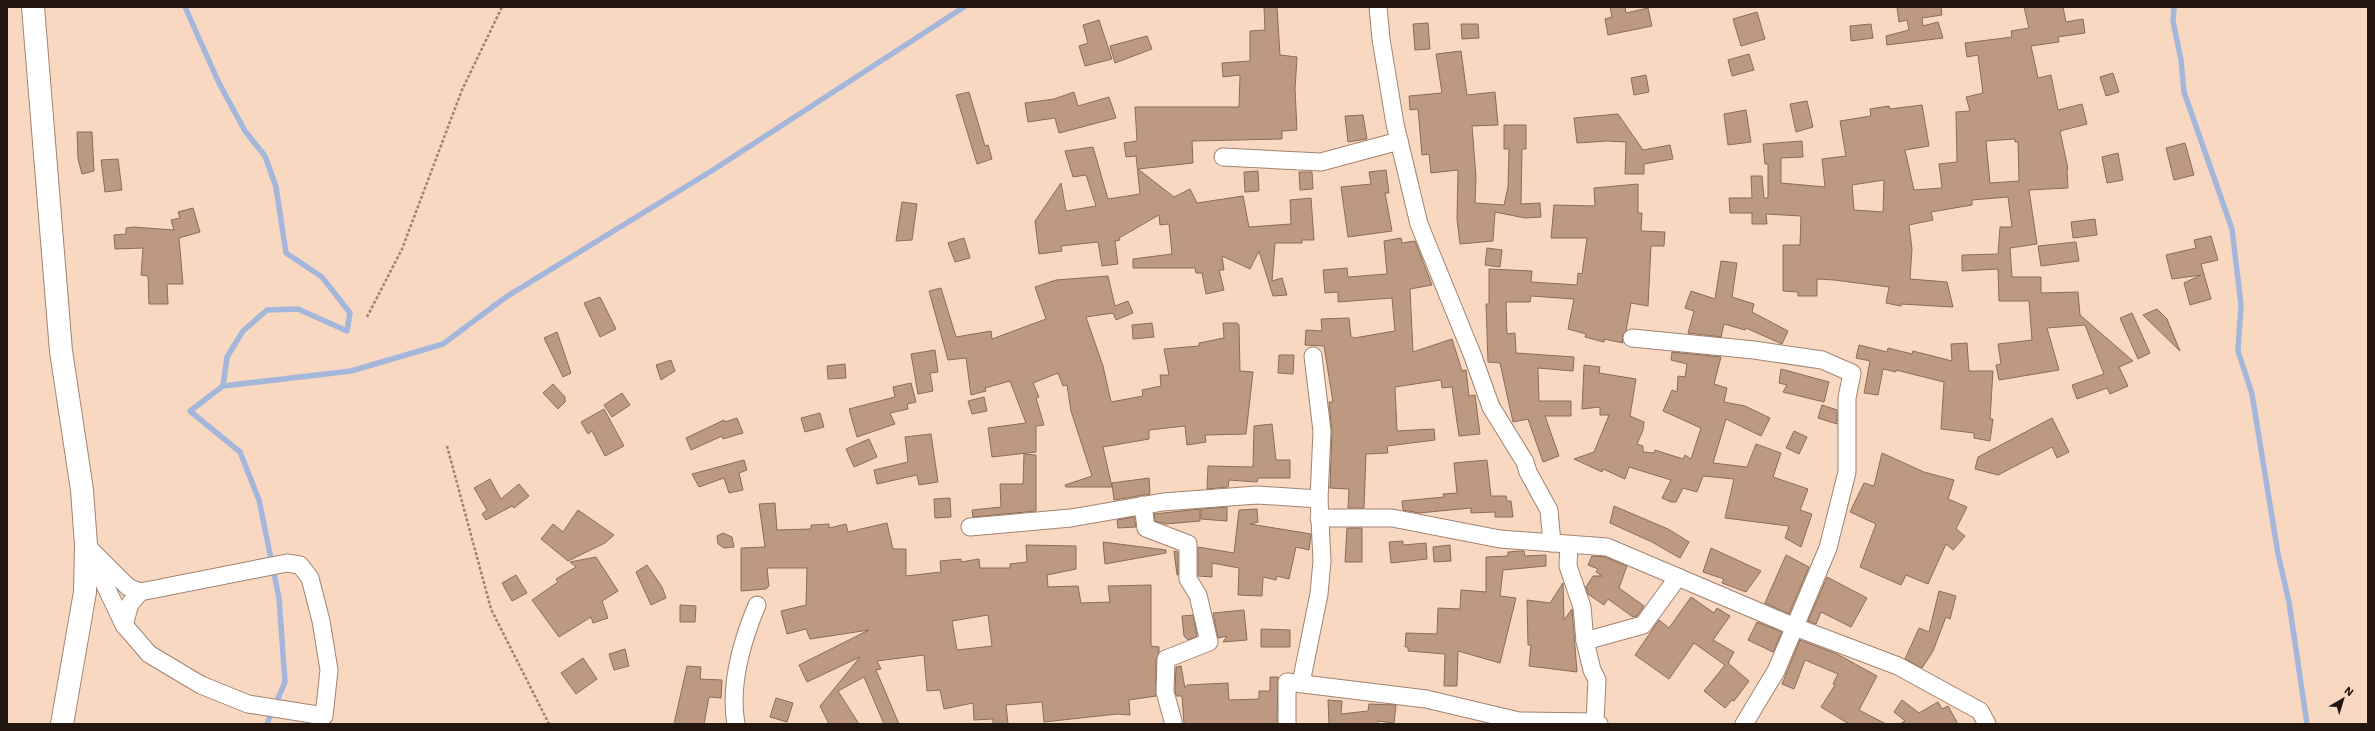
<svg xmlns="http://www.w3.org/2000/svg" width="2375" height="731" viewBox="0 0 2375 731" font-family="'Work Sans',sans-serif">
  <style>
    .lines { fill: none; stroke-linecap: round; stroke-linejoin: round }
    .stream { stroke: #a4b7da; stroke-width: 5.5 }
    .building { fill: #bd9982; stroke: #8a6c59; fill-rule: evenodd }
    .street-casing { stroke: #a1836f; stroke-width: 19 }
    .primary-casing { stroke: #a1836f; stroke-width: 24 }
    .path { stroke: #9a8373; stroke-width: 2.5; stroke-dasharray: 3 2; stroke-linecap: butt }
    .street { stroke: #fff; stroke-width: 17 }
    .primary { stroke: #fff; stroke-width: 22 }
  </style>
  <rect width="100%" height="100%" fill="#f9d8c2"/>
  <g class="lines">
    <g class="stream">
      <polyline points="185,7 219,83 245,131 265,156 276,187 286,253 322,277 350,313 347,331 298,309 267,310 243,331 227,357 223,386 190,411 240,452 259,500 279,598 285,682 267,724"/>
      <polyline points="2174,7 2173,21 2181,60 2184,92 2232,229 2241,305 2238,351 2252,394 2278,554 2289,602 2307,724"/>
      <polyline points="223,386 351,371 443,344 506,297 713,170 964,7"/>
    </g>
  </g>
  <g class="building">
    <polygon points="1264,7 1277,7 1280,55 1297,57 1295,89 1297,130 1282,131 1282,139 1192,141 1193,163 1138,169 1174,197 1190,189 1197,203 1243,196 1249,227 1291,224 1290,200 1311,198 1314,240 1302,240 1302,243 1275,243 1272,281 1282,278 1287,295 1273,296 1259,251 1250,269 1222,256 1224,270 1219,270 1224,290 1206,294 1202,273 1196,273 1195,268 1133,268 1133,259 1172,254 1169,224 1160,225 1159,215 1119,238 1120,240 1115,241 1118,264 1102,266 1098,242 1061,246 1062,251 1039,254 1035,221 1061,183 1066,211 1096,206 1086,175 1073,177 1065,151 1093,147 1108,199 1140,194 1136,156 1126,157 1124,143 1137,141 1135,107 1239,107 1240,75 1223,77 1222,63 1250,61 1250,31 1265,30"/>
    <polygon points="1610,7 1625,7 1626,13 1648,8 1652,26 1608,35 1605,19 1612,17"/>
    <polygon points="1897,7 1941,7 1942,15 1922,18 1923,26 1938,22 1943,38 1887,45 1886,36 1909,30 1907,20 1899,22"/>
    <path d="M2024 7H2063L2066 22 2083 19 2085 33 2058 37 2059 42 2031 46 2038 78 2051 75 2058 110 2082 104 2087 124 2060 131 2068 169 2067 170 2068 188 2029 190 2037 244 2010 248 2012 277H2041V293L2078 292 2080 315 2133 361 2119 367 2128 386 2110 394 2107 388 2077 399 2072 385 2104 374 2085 325 2047 328 2059 370 1999 380 1996 365 2001 364 1998 344 2032 340 2029 301H1999L1998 269 1962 271V255L1998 254 2000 227H2012L2008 197 1972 200V205L1931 212 1933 220 1909 225 1912 249 1910 279 1947 282 1953 307 1901 304V306L1886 303 1889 287 1834 280 1817 279V296H1798V292L1783 291V245H1800L1801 216 1766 214 1767 224H1752V213H1730L1729 198H1752L1751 176H1762L1764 198H1768V164H1765L1763 144 1802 141 1803 157 1781 158V183L1825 187 1822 159 1846 156 1840 121 1871 116 1870 109 1889 106 1890 109 1922 105 1929 146 1905 150 1914 190 1942 188 1939 164 1957 162 1956 112 1970 111 1966 97 1983 93 1978 55 1967 57 1965 43 2012 37 2011 31 2029 28ZM2015 139V142H2018L2019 181 1990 183 1986 141ZM1884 180 1883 212 1854 210 1852 185Z"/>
    <polygon points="1757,12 1765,39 1741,46 1733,19"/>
    <polygon points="1099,20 1112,59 1085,66 1079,46 1088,43 1083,25"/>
    <polygon points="1428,23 1430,49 1415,50 1413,24"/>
    <polygon points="1461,24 1478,24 1479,38 1462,39"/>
    <polygon points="1871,24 1873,38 1851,41 1850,26"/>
    <polygon points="1147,36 1152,49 1115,63 1110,46"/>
    <polygon points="1461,51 1467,95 1495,92 1498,125 1472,126 1476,177 1475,203 1504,205 1508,187 1509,149 1504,149 1504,125 1526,125 1526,149 1522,149 1521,204 1540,203 1541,217 1525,218 1495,212 1493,241 1460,244 1457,219 1458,170 1431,173 1429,154 1422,155 1418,109 1410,110 1409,96 1442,93 1436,54"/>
    <polygon points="1749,54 1754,70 1732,76 1728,60"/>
    <polygon points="2113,73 2119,92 2106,96 2100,77"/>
    <polygon points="1646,75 1649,92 1634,95 1631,78"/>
    <polygon points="969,92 985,146 988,145 992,159 977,164 956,95"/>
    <polygon points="1074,92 1078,106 1109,97 1116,118 1059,133 1055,118 1028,122 1025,103 1054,99"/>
    <polygon points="1807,101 1813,127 1796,132 1790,104"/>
    <polygon points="1746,110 1751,142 1728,145 1724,114"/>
    <polygon points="1618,114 1643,150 1670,145 1673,159 1644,164 1644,174 1625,174 1626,142 1607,141 1577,143 1574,118"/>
    <polygon points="1363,115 1367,139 1348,142 1345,116"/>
    <polygon points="77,132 92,132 94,171 82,174 78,159"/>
    <polygon points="2185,143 2194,175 2174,180 2166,148"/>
    <polygon points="2118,153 2123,180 2107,183 2102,157"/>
    <polygon points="118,159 122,190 105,192 101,160"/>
    <polygon points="1386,170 1389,193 1385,193 1392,231 1348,237 1341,187 1371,184 1369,172"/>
    <polygon points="1258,171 1259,191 1245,192 1244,172"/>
    <polygon points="1299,172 1312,172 1313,189 1300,190"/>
    <polygon points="1638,184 1638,213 1642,213 1641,231 1665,232 1664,246 1651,246 1648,306 1631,303 1626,331 1622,337 1623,343 1604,339 1604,342 1585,337 1586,334 1568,329 1574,299 1531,296 1530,302 1506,302 1507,334 1515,333 1516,353 1574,357 1573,371 1538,368 1539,401 1571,401 1571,416 1545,416 1559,456 1543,462 1528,419 1513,422 1500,363 1488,362 1486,304 1489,304 1489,269 1532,271 1531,282 1577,285 1578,273 1582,274 1587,238 1551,238 1554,205 1595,206 1594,188"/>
    <polygon points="902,202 917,204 912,240 896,241"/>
    <polygon points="193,208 200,232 179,238 183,284 167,284 168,304 149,304 148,276 141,275 143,248 115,249 114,235 126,234 126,228 133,227 174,230 171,220 180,218 178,212"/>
    <polygon points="2095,219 2097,235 2073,238 2071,222"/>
    <polygon points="2211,236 2218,260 2201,264 2211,299 2190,305 2184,283 2201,275 2172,279 2166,255 2196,248 2194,240"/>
    <polygon points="964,238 970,258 955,262 948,243"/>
    <polygon points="1401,238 1402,243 1415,241 1432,285 1410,289 1413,352 1452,339 1462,371 1466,370 1469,396 1475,395 1480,434 1459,436 1452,387 1442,388 1441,380 1395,387 1397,431 1434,429 1435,440 1387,446 1388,453 1366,454 1364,508 1348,508 1349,489 1330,488 1332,431 1329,402 1333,402 1324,346 1305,345 1306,330 1322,331 1321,319 1349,318 1351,336 1354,338 1395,331 1392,298 1338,302 1338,292 1325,293 1323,270 1347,268 1348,277 1387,274 1384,241"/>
    <polygon points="2076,242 2079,261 2041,266 2038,246"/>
    <polygon points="1487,248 1502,250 1500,267 1485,265"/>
    <polygon points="1721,261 1737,263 1732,297 1754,304 1752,312 1788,331 1782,344 1746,328 1745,330 1724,324 1721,337 1688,333 1694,311 1685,308 1691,291 1715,299"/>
    <polygon points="1108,276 1115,306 1128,301 1133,313 1116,320 1113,313 1086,317 1103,366 1111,402 1143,396 1142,390 1161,386 1160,375 1169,375 1164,349 1199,346 1199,343 1224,338 1223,323 1237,323 1239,325 1240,371 1253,372 1246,434 1205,435 1206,442 1187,445 1185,426 1149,430 1149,439 1103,447 1112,487 1066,487 1065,485 1092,476 1071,411 1067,385 1063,386 1058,373 1033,383 1039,397 1036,398 1044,425 1036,426 1036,452 992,457 988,428 1026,423 1010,381 985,388 986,391 971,395 966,358 948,360 929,291 941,288 956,337 991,331 992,339 1046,319 1035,287 1056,280"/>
    <polygon points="600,297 616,329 600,337 584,303"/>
    <polygon points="2157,309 2167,319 2180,351 2143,315"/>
    <polygon points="2132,313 2150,353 2138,359 2120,318"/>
    <polygon points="1152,323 1154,337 1133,339 1132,325"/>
    <polygon points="557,332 571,373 563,377 544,338"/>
    <polygon points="1967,343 1969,371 1993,371 1990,419 1993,419 1990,441 1974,438 1974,433 1941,429 1944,382 1896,370 1896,372 1883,369 1878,395 1864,393 1870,361 1856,358 1859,345 1887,352 1888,348 1912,354 1913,351 1952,361 1951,344"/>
    <polygon points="935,350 938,372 930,373 933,391 918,394 911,354"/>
    <polygon points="1672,352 1721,357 1714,384 1727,388 1724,402 1745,406 1770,418 1761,436 1726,419 1713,463 1747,467 1756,444 1781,453 1773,477 1808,489 1800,510 1812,514 1801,547 1785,538 1789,526 1725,518 1734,479 1703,476 1697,492 1683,488 1676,502 1671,502 1662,498 1671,480 1629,467 1625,479 1603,469 1602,472 1574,459 1594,452 1609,415 1600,415 1600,407 1582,409 1584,365 1600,367 1599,373 1636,379 1630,416 1644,422 1643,430 1637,444 1643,446 1643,452 1654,453 1655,450 1683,459 1685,455 1691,459 1701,428 1663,411 1672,390 1677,392 1678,376 1685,377 1687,364 1671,360"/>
    <polygon points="1279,355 1294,355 1293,374 1278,373"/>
    <polygon points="671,360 675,371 661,380 656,365"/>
    <polygon points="845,364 846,378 828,379 827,366"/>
    <polygon points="1781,369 1829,382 1824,402 1783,392 1787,385 1779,383"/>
    <polygon points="911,383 916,402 907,404 908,409 890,413 895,424 857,437 849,409 895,397 893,387"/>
    <polygon points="553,384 565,397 565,402 558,409 543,393"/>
    <polygon points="622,393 630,405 612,417 604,405"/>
    <polygon points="984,397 987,411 972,414 968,401"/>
    <polygon points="1822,405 1837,410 1837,424 1818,418"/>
    <polygon points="604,409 624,446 605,456 592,431 588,434 581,422"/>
    <polygon points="820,413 824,427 805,432 801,418"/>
    <polygon points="737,418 743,433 723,439 722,436 691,450 686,438 724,420 725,422"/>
    <polygon points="2052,418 2069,452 2057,458 2052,447 1998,475 1975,469 1978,457"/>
    <polygon points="1272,424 1276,460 1290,460 1290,478 1258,478 1257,482 1229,480 1228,487 1207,489 1208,466 1253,467 1254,426"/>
    <polygon points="1794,431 1807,437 1799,454 1786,448"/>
    <polygon points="931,434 938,482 919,485 917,475 877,484 874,470 908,462 905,437"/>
    <polygon points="869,439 877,457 854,467 846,449"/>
    <polygon points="1882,453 1924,472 1954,480 1948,499 1967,507 1956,529 1965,536 1953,550 1946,544 1928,584 1906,575 1901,585 1860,567 1876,524 1850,512 1864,483 1874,486"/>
    <polygon points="1024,454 1036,455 1036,511 973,517 972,510 1001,507 1000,484 1023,484"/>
    <polygon points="744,460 747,470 739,473 743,490 729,493 724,478 699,487 692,474"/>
    <polygon points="1487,460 1491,496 1506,496 1507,501 1511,501 1513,517 1495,517 1495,512 1471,513 1471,508 1419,513 1403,510 1402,501 1444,497 1443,494 1457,493 1454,463"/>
    <polygon points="1149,478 1150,494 1114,500 1112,483"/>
    <polygon points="490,479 501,499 519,484 529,496 514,508 512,506 486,520 482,514 487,510 474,488"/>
    <polygon points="950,498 951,517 935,518 934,499"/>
    <path d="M775 503 777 530 811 529V525L829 524V528L846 524 848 532 887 523 893 549H906V576L941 572 940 561 961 559V562L979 559 980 568H1010V564L1027 562 1026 545 1076 546V569L1047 575 1048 587 1078 586 1081 603 1110 602 1108 586 1151 585V646L1159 647V652L1156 659V696L1129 700 1130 715 1117 714 1044 722 1042 702 1006 705 1008 724H993V719L974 720 973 703 944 709 940 690 927 691 924 655 877 661 881 669 876 670 899 724H884L864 677 838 691 859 724H829L820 706 860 657 807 682 799 665 869 630 810 639 806 629 787 634 781 611 806 605 807 568H767L769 586 766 589 741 591V548L765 547 759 504ZM988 615 992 646 957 650 952 621Z"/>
    <polygon points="1614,506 1668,529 1689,542 1680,558 1652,542 1610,523"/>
    <polygon points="1227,507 1227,521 1201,519 1201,509"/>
    <polygon points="1200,509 1200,521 1166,524 1155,521 1154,514"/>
    <polygon points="1257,509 1258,522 1250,524 1311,534 1309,550 1296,547 1289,579 1277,576 1276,580 1263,577 1262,596 1238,595 1239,568 1212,563 1212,577 1198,576 1198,547 1234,553 1239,510"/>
    <polygon points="578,510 614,535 605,543 568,561 541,539 553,524 563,532"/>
    <polygon points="1134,517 1136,527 1118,528 1117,520"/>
    <polygon points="1347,528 1362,528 1362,562 1345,562"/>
    <polygon points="723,533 732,537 734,547 724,548 718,544 717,536"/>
    <polygon points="1403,541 1403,545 1426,543 1427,559 1391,563 1389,542"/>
    <polygon points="1103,542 1166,550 1166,553 1105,564"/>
    <polygon points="1450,545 1451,561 1434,562 1433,547"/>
    <polygon points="1711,548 1761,571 1746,592 1722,583 1724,579 1703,572"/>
    <polygon points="1174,551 1178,552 1178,575 1177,575"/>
    <polygon points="1520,551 1524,551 1525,556 1546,555 1546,566 1503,570 1500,596 1516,598 1500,663 1458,651 1457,686 1444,686 1445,654 1408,651 1408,647 1405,647 1406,633 1437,634 1438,608 1460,609 1461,590 1486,592 1486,557 1508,556 1508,552"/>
    <polygon points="1786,555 1809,567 1789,614 1765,603"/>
    <polygon points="1592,556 1605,557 1627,566 1619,588 1644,606 1637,616 1633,617 1608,599 1604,605 1588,594 1586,587 1593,576 1602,576 1596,572 1598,569 1588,565"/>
    <polygon points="596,557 618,591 602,601 608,618 593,623 591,617 559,637 532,600 558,582 556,579 576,567 570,562"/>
    <polygon points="647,565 662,587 666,598 651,605 636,572"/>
    <polygon points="516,575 527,593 512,601 502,583"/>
    <polygon points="1827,577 1867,598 1851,627 1821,612 1816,624 1808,621"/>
    <polygon points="1563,583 1564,620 1572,609 1577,672 1529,666 1531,645 1528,645 1527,600 1550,603"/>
    <polygon points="1939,591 1956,596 1950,619 1946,617 1933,651 1922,668 1905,659 1919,628 1929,632"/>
    <polygon points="1691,597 1714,613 1717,608 1730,616 1713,640 1734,652 1728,663 1749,681 1734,701 1732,700 1725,708 1704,691 1725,665 1694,643 1669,679 1635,655 1659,620 1669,628"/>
    <polygon points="680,605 696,606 695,622 680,622"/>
    <polygon points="1244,610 1247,640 1223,642 1227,636 1218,638 1213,613"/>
    <polygon points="1193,615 1197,636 1188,640 1184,636 1182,616"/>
    <polygon points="1757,622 1782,632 1773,652 1748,640"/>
    <polygon points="1261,629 1290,630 1290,647 1261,647"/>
    <polygon points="1800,640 1837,654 1877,676 1859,710 1886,724 1849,724 1821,707 1835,685 1833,684 1838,674 1805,660 1794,689 1782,684"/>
    <polygon points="625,649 629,666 614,670 609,654"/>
    <polygon points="583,658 597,679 576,694 561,673"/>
    <polygon points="687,666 701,667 700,679 722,680 721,698 709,697 704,724 674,724"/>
    <polygon points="1181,666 1185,688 1187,685 1228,683 1229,700 1259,699 1259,691 1270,691 1270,677 1278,677 1277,724 1184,724 1182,696 1176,696 1175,691 1176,667"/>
    <polygon points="776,698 793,703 787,722 770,717"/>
    <polygon points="1328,700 1342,701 1341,714 1368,711 1369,704 1396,705 1394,723 1378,721 1378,724 1329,724"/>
    <polygon points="1902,700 1919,713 1938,702 1942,709 1948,706 1958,724 1900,724 1905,721 1894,712"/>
  </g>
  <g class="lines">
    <g class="street-casing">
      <g id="street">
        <polyline points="1378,7 1381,39 1395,124 1419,224 1472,354 1491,407 1525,462 1528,472 1549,510 1552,543"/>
        <polyline points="1223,157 1321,162 1399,141"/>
        <polyline points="1632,338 1754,350 1822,360 1852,373 1847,398 1847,472 1828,548 1776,671 1744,724"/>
        <polyline points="1143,505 1146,528 1188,544 1188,579 1198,595 1209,642 1166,659 1165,692 1173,721"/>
        <polyline points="1319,518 1392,518 1500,539 1607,547 1795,627 1898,666 1980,711 1987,724"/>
        <polyline points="970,527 1071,518 1163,502 1257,495 1319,499"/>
        <polygon points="86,545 128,587 140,592 287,563 300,565 310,578 321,621 329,670 324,716 248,704 201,685 149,654 124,625"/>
        <polyline points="1569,545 1568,566 1582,607 1585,641 1592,670 1597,680 1595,722"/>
        <polyline points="124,625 130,604 140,592"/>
        <polyline points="1585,641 1643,625 1678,577"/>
        <polyline points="1301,683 1319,594 1322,561 1319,499 1322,431 1313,356"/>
        <path d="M736 724C729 685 742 641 757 605"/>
        <polyline points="1287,724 1287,682 1426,699 1519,721 1595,722 1599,724"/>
      </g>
    </g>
    <g class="primary-casing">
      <polyline id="primary" points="33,7 61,351 82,490 86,545 85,592 62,724"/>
    </g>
    <g class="path">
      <polyline points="367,317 402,249 462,90 502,7"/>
      <polyline points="447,446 491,609 549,724"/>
    </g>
    <use href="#street" class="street"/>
    <use href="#primary" class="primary"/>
  </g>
  <rect width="2375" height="731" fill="none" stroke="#21150e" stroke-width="16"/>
  <g transform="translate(2343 699) rotate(38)" stroke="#f9d8c2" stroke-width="3" paint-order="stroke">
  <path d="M0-3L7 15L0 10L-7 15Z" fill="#21150e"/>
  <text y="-6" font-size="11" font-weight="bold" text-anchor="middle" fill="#21150e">N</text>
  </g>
</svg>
